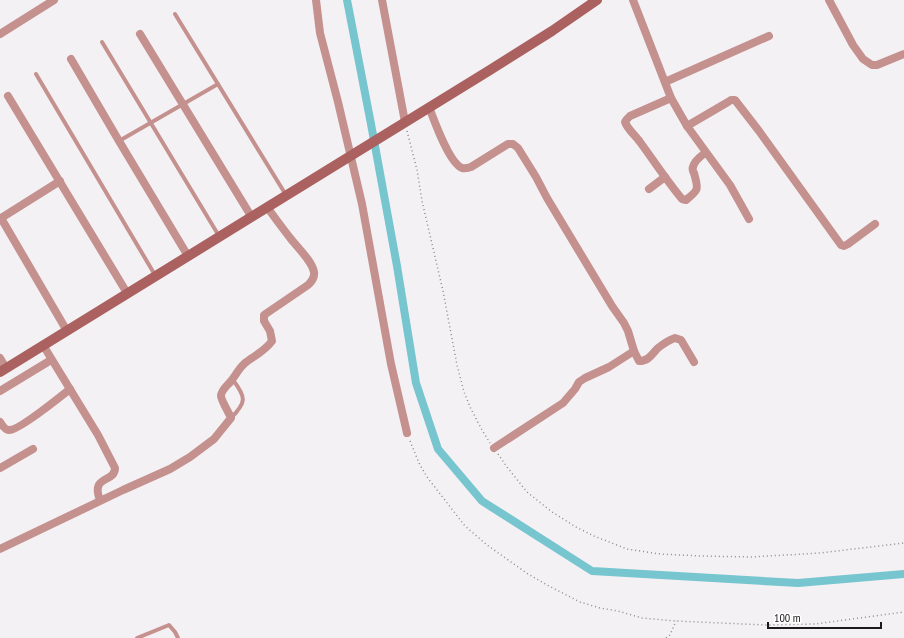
<svg xmlns="http://www.w3.org/2000/svg" width="904" height="638" viewBox="0 0 904 638" font-family="'PT Sans Narrow',sans-serif">
  <style>
    .lines { fill: none; stroke-linecap: round; stroke-linejoin: round }
    .canal { stroke: #76c5cf; stroke-width: 8 }
    .path { stroke: #8d8b8e; stroke-width: 1.5; stroke-dasharray: 1 3; stroke-linecap: butt }
    .lane { stroke: #c4918e; stroke-width: 4 }
    .street { stroke: #c4918e; stroke-width: 8 }
    .secondary { stroke: #aa615f; stroke-width: 10 }
  </style>
  <rect width="100%" height="100%" fill="#f4f1f4"/>
  <g class="lines">
    <polyline class="canal" points="347,0 371,124 397,266 416,383 438,449 482,501 592,571 798,583 904,574"/>
    <g class="path">
      <polyline points="407,131 417,170 422,201 443,291 457,365 464,392 471,409 482,430 490,443"/>
      <polyline points="410,441 419,463 427,477 465,526 487,545 528,574 547,585 580,602 600,608 618,611 642,618 676,621 766,625 815,624 904,612"/>
      <polyline points="498,454 507,467 527,492 552,512 576,527 594,536 627,549 660,554 701,556 751,557 820,553 904,543"/>
      <polyline points="666,638 670,635 676,621"/>
    </g>
    <g class="lane">
      <polyline points="175,14 286,195"/>
      <polyline points="102,42 219,236"/>
      <polyline points="36,74 155,275"/>
      <polyline points="119,141 218,84"/>
      <path d="M231 418C247 402 246 397 233 380"/>
      <polyline points="137,638 169,625 175,632 178,638"/>
    </g>
    <g class="street">
      <polyline points="316,0 320,33 338,102 362,204 391,364 407,433"/>
      <polyline points="382,0 405,122"/>
      <polyline points="633,0 671,98 687,126 730,185 749,219"/>
      <polyline points="829,0 853,45 863,59 872,65 877,65 904,54"/>
      <polyline points="0,34 54,0"/>
      <polyline points="140,34 251,216"/>
      <polyline points="71,59 119,141 188,256"/>
      <polyline points="665,82 769,36"/>
      <polyline points="8,96 127,293"/>
      <path d="M671 98 630 116 627 119 625 122C628 130 636 136 640 142 654 161 667 181 682 199L686 200C700 189 698 189 694 173 693 172 692 168 693 167 694 161 701 156 705 153"/>
      <path d="M429 107C434 120 449 163 462 168 465 169 468 168 471 167L508 144H513L518 148 536 177 547 198 612 306 624 323 628 331 634 351 609 367 585 378 579 382 575 389 563 403 494 448"/>
      <polyline points="687,126 728,102 731,100 735,100 759,131 841,245 844,246 848,244 875,224"/>
      <polyline points="60,181 1,218 67,331"/>
      <polyline points="649,189 665,177"/>
      <path d="M43 345 98 435 115 468C115 483 90 475 100 500"/>
      <path d="M634 351 639 361C649 361 652 354 658 348 663 344 669 340 675 338L681 340 694 362"/>
      <polyline points="0,358 6,368"/>
      <polyline points="0,391 51,360"/>
      <path d="M0 422C2 425 5 430 9 430 18 431 60 397 70 389"/>
      <polyline points="0,468 33,449"/>
      <path d="M0 549 123 490 170 469 190 457 214 439 231 418C229 413 221 400 221 396 221 390 228 385 231 381 236 375 239 368 245 363 254 356 265 351 272 341L270 331 264 321V315L308 285C311 282 315 278 314 272 312 261 298 248 291 239 283 229 275 218 267 207"/>
    </g>
    <polyline class="secondary" points="0,372 490,70 552,31 597,0"/>
  </g>
  <path d="M768 622v6h113v-6" fill="none" stroke="#1a191b" stroke-width="2"/>
  <text x="774" y="622" font-size="12" fill="#1a191b" stroke="#ffffff" stroke-width="3" paint-order="stroke">100 m</text>
</svg>
